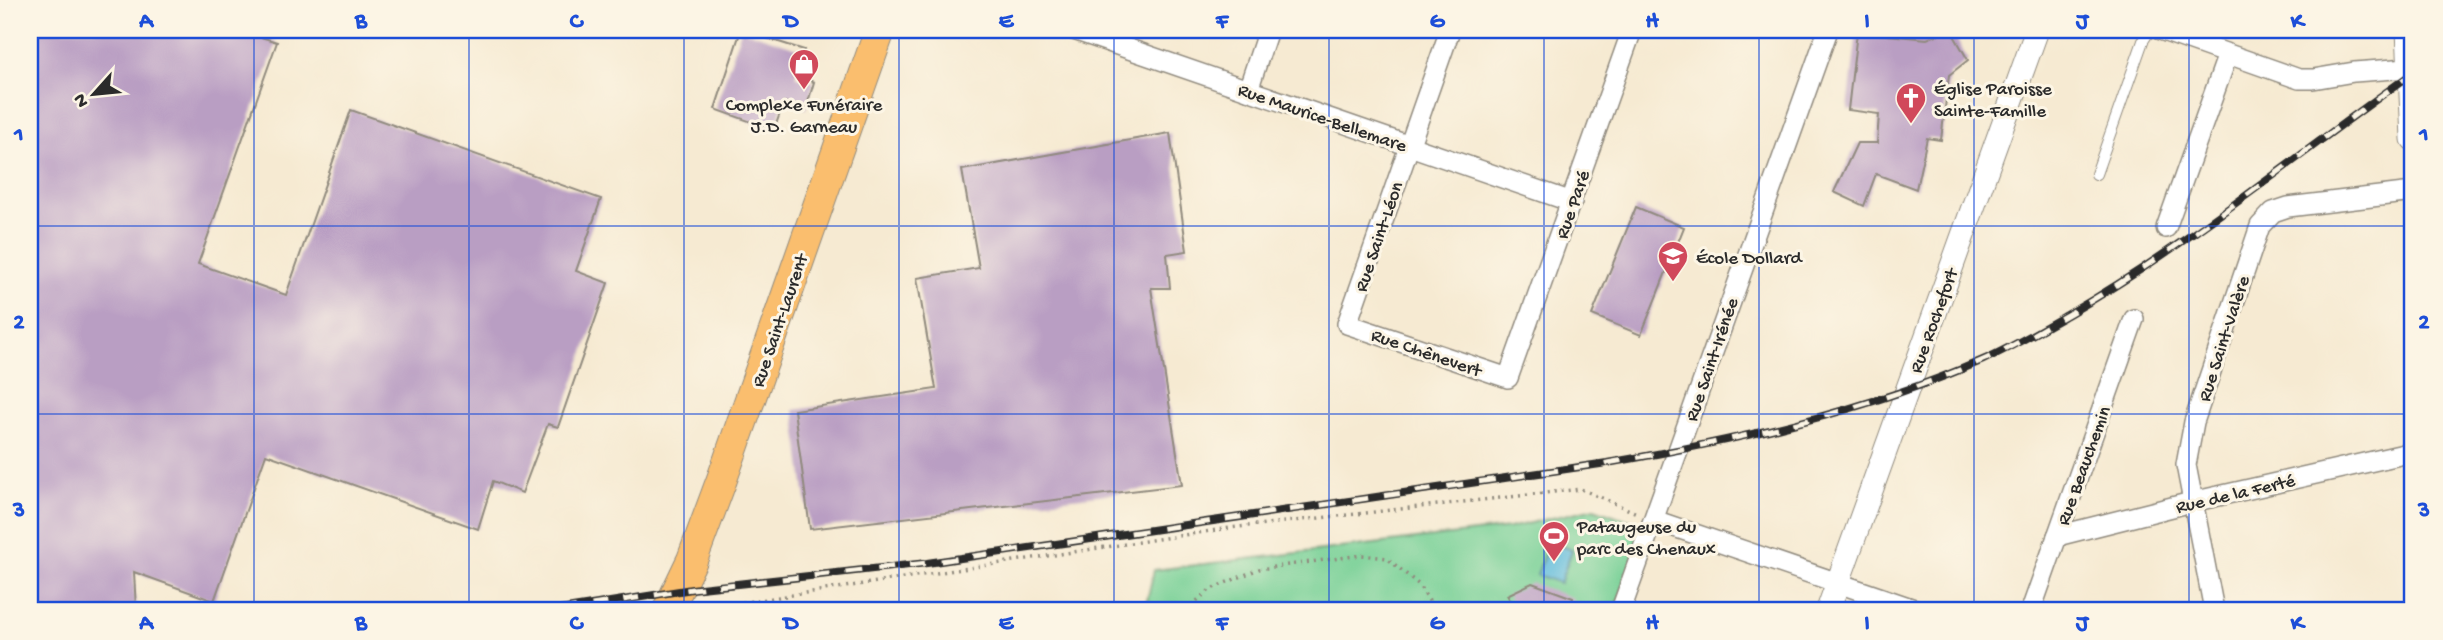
<svg xmlns="http://www.w3.org/2000/svg" width="2443" height="640" viewBox="0 0 2443 640" font-family="'Gochi Hand',sans-serif">
  <style>
    .green { fill: #77d096; stroke: #517e60; stroke-width: 2 }
    .water { fill: #5fbcdd; stroke: #457484; stroke-width: 2 }
    .building { fill: #b99ec3 }
    .lines { fill: none; stroke-linecap: round; stroke-linejoin: round }
    .service-casing { stroke: #908a7e; stroke-width: 12 }
    .minor-casing { stroke: #908a7e; stroke-width: 22 }
    .tertiary-casing { stroke: #908a7e; stroke-width: 25 }
    .primary-casing { stroke: #908a7e; stroke-width: 32 }
    .path { stroke: #908a7e; stroke-width: 3.5; stroke-dasharray: 2 5; stroke-linecap: butt }
    .service { stroke: #fff; stroke-width: 10 }
    .minor { stroke: #fff; stroke-width: 19 }
    .tertiary { stroke: #fff; stroke-width: 23 }
    .primary { stroke: #fabe6e; stroke-width: 30 }
    .rail-casing { stroke: #2b2b2b; stroke-width: 8 }
    .rail { stroke: #fcf5e5; stroke-width: 5; stroke-dasharray: 16; stroke-linecap: butt }
    .grid { fill: none; stroke: #1d4ed8; stroke-width: 2; stroke-opacity: 0.55 }
    .labels { text-anchor: middle; stroke-width: 6; stroke-linejoin: round; paint-order: stroke }
    .poi-label { font-size: 19px; fill: #2b2b2b; stroke: #fcf5e5; text-anchor: start }
    .street-label { font-size: 19px; fill: #2b2b2b; stroke: #fcf5e5 }
    .neatline { fill: none; stroke: #1d4ed8; stroke-width: 2.5 }
    .grid-label { font-size: 23px; text-anchor: middle; font-weight: bold; fill: #1d4ed8 }
  </style>
  <rect width="100%" height="100%" fill="#fcf5e5"/>
  <filter id="ink" filterUnits="userSpaceOnUse"><feTurbulence type="fractalNoise" baseFrequency=".0143" numOctaves="2"/><feDisplacementMap in="SourceGraphic" scale="14" xChannelSelector="R" yChannelSelector="G"/><feConvolveMatrix kernelMatrix="1 2 1 2 8 2 1 2 1" color-interpolation-filters="sRGB"/></filter>
  <filter id="wash" filterUnits="userSpaceOnUse"><feTurbulence type="fractalNoise" baseFrequency=".00686" numOctaves="4" result="noise"/><feDisplacementMap in="SourceGraphic" scale="28" xChannelSelector="R" yChannelSelector="G"/><feGaussianBlur stdDeviation="1.57" result="paint"/><feColorMatrix in="noise" values="0 0 0 0 0 0 0 0 0 0 0 0 0 0 0 0 0 1.4 0 .05"/><feComposite in="paint" operator="in"/></filter>
  <g filter="url(#wash)">
    <rect width="100%" height="100%" fill="#f6ead2"/>
    <polygon class="green" points="1594,508 1645,526 1615,610 1145,610 1154,570 1509,528"/>
    <polygon class="water" points="1549,542 1572,550 1560,583 1537,575"/>
    <g id="blocks">
      <g class="building">
        <polygon points="30,30 238,30 277,42 198,264 286,295 351,110 601,199 576,271 608,283 558,427 548,424 522,493 493,481 478,529 266,454 214,601 134,572 136,610 34,610 30,559"/>
        <polygon points="741,30 804,50 795,76 814,82 806,109 784,102 774,130 715,109"/>
        <polygon points="1949,30 1951,30 1968,60 1949,75 1941,140 1927,138 1916,189 1876,174 1864,206 1834,192 1857,143 1877,143 1879,114 1848,110 1857,32 1927,39"/>
        <polygon points="1170,133 1187,251 1167,254 1170,288 1151,288 1182,485 810,529 794,410 936,389 917,278 979,268 962,170"/>
        <polygon points="1636,207 1684,227 1641,335 1592,315"/>
        <polygon points="1532,583 1573,598 1571,610 1516,610 1507,595"/>
      </g>
    </g>
  </g>
  <g filter="url(#ink)">
    <use href="#blocks" fill-opacity="0" stroke="#908a7e" stroke-width="2"/>
    <g class="lines">
      <g class="service-casing">
        <polyline id="service" points="2096,174 2143,41 2150,30"/>
      </g>
      <g class="minor-casing">
        <g id="minor">
          <polyline points="1074,30 1572,202"/>
          <polyline points="1450,30 1347,324 1508,378 1632,30"/>
          <polyline points="2160,30 2299,79 2313,79 2354,72 2408,68"/>
          <polyline points="1248,90 1268,30"/>
          <polyline points="2166,228 2228,54"/>
          <polyline points="1654,520 1917,610"/>
          <polyline points="2057,536 2192,502 2413,452"/>
          <polyline points="1621,610 1828,30"/>
          <polyline points="2031,610 2134,319"/>
          <polyline points="2214,610 2186,465 2194,422 2260,226 2273,212 2288,207 2413,192"/>
        </g>
      </g>
      <g class="tertiary-casing">
        <g id="tertiary">
          <polyline points="2408,30 2413,139"/>
          <polyline points="1828,610 2037,30"/>
        </g>
      </g>
      <g class="primary-casing">
        <polyline id="primary" points="668,610 692,560 722,479 880,30"/>
      </g>
      <g class="path">
        <polyline points="694,610 1230,528 1581,489 1637,513"/>
        <polyline points="1186,610 1211,589 1259,569 1362,555 1387,558 1418,584 1435,610"/>
      </g>
      <use href="#service" class="service"/>
      <use href="#minor" class="minor"/>
      <use href="#tertiary" class="tertiary"/>
      <use href="#primary" class="primary"/>
      <g class="rail-casing">
        <path id="rail" d="M560 610 692 589 927 563 1607 463C1733 441 1865 412 1983 360 2012 347 2039 331 2067 315 2189 245 2298 154 2413 73"/>
      </g>
      <use href="#rail" class="rail"/>
    </g>
  </g>
  <path class="grid" d="M254 30V610M469 30V610M684 30V610M899 30V610M1114 30V610M1329 30V610M1544 30V610M1759 30V610M1974 30V610M2189 30V610M30 226H2413M30 414H2413"/>
  <defs>
    <g id="shop-pin" transform="scale(1.575)"><path d="M0 17L-7.5 6A9.5 9.5 0 1 1 7.5 6Z" fill="#d1495b" stroke="#fcf5e5"/><path d="M-5-2.5h2.3a2.7 3.5 0 0 1 5.4 0H5L5.5 6h-11ZM-1.5-2.5h3a1.5 2.3 0 0 0-3 0Z" fill="#fff"/></g>
    <g id="church-pin" transform="scale(1.575)"><path d="M0 17L-7.5 6A9.5 9.5 0 1 1 7.5 6Z" fill="#d1495b" stroke="#fcf5e5"/><path d="M-1.2-6h2.4v3.5h3.3v2.4h-3.3V6h-2.4V-.1h-3.3v-2.4h3.3Z" fill="#fff"/></g>
    <g id="school-pin" transform="scale(1.575)"><path d="M0 17L-7.5 6A9.5 9.5 0 1 1 7.5 6Z" fill="#d1495b" stroke="#fcf5e5"/><path d="M0-5L7-2L0 1L-7-2ZM-4 1L0 2.5L4 1V4Q0 6-4 4Z" fill="#fff"/></g>
    <g id="stadium-pin" transform="scale(1.575)"><path d="M0 17L-7.5 6A9.5 9.5 0 1 1 7.5 6Z" fill="#d1495b" stroke="#fcf5e5"/><path d="M0-5a6.5 5 0 1 0 0 10a6.5 5 0 1 0 0-10ZM-3.5-1.8h7v3.6h-7Z" fill="#fff"/></g>
  </defs>
  <g fill-rule="evenodd">
    <use href="#shop-pin" x="804" y="64"/>
    <use href="#church-pin" x="1911" y="98"/>
    <use href="#school-pin" x="1673" y="256"/>
    <use href="#stadium-pin" x="1554" y="536"/>
  </g>
  <g class="labels">
    <g class="poi-label">
      <text x="1934" y="94">Église Paroisse<tspan x="1934" dy="22">Sainte-Famille</tspan></text>
      <text x="804" y="110" text-anchor="middle">Complexe Funéraire<tspan x="804" dy="22">J.D. Garneau</tspan></text>
      <text x="1696" y="263">École Dollard</text>
      <text x="1577" y="532">Pataugeuse du<tspan x="1577" dy="22">parc des Chenaux</tspan></text>
    </g>
    <g class="street-label">
      <text transform="translate(1323 116) rotate(19)" y="7">Rue Maurice-Bellemare</text>
      <text transform="translate(1571 204) rotate(-71)" y="7">Rue Paré</text>
      <text transform="translate(1377 236) rotate(-71)" y="7">Rue Saint-Léon</text>
      <text transform="translate(778 320) rotate(-71)" y="7">Rue Saint-Laurent</text>
      <text transform="translate(1932 320) rotate(-70)" y="7">Rue Rochefort</text>
      <text transform="translate(2222 338) rotate(-72)" y="7">Rue Saint-Valère</text>
      <text transform="translate(1427 351) rotate(19)" y="7">Rue Chênevert</text>
      <text transform="translate(1710 359) rotate(-71)" y="7">Rue Saint-Irénée</text>
      <text transform="translate(2082 465) rotate(-70)" y="7">Rue Beauchemin</text>
      <text transform="translate(2235 492) rotate(-13)" y="7">Rue de la Ferté</text>
    </g>
  </g>
  <rect width="2443" height="640" fill="none" stroke="#fcf5e5" stroke-width="77"/>
  <g transform="translate(94 94) rotate(243)" stroke="#fcf5e5" stroke-width="5" paint-order="stroke">
  <path d="M0-5L12 26L0 18L-12 26Z" fill="#2b2b2b"/>
  <text y="-10" font-size="19" font-weight="bold" text-anchor="middle" fill="#2b2b2b">N</text>
  </g>
  <rect x="38" y="38" width="2366" height="564" class="neatline"/>
  <g class="grid-label">
    <text x="146" y="27">A</text>
    <text x="361" y="27">B</text>
    <text x="576" y="27">C</text>
    <text x="791" y="27">D</text>
    <text x="1006" y="27">E</text>
    <text x="1222" y="27">F</text>
    <text x="1437" y="27">G</text>
    <text x="1652" y="27">H</text>
    <text x="1867" y="27">I</text>
    <text x="2082" y="27">J</text>
    <text x="2297" y="27">K</text>
    <text x="19" y="140">1</text>
    <text x="2424" y="140">1</text>
    <text x="19" y="328">2</text>
    <text x="2424" y="328">2</text>
    <text x="19" y="516">3</text>
    <text x="2424" y="516">3</text>
    <text x="146" y="629">A</text>
    <text x="361" y="629">B</text>
    <text x="576" y="629">C</text>
    <text x="791" y="629">D</text>
    <text x="1006" y="629">E</text>
    <text x="1222" y="629">F</text>
    <text x="1437" y="629">G</text>
    <text x="1652" y="629">H</text>
    <text x="1867" y="629">I</text>
    <text x="2082" y="629">J</text>
    <text x="2297" y="629">K</text>
  </g>
</svg>
